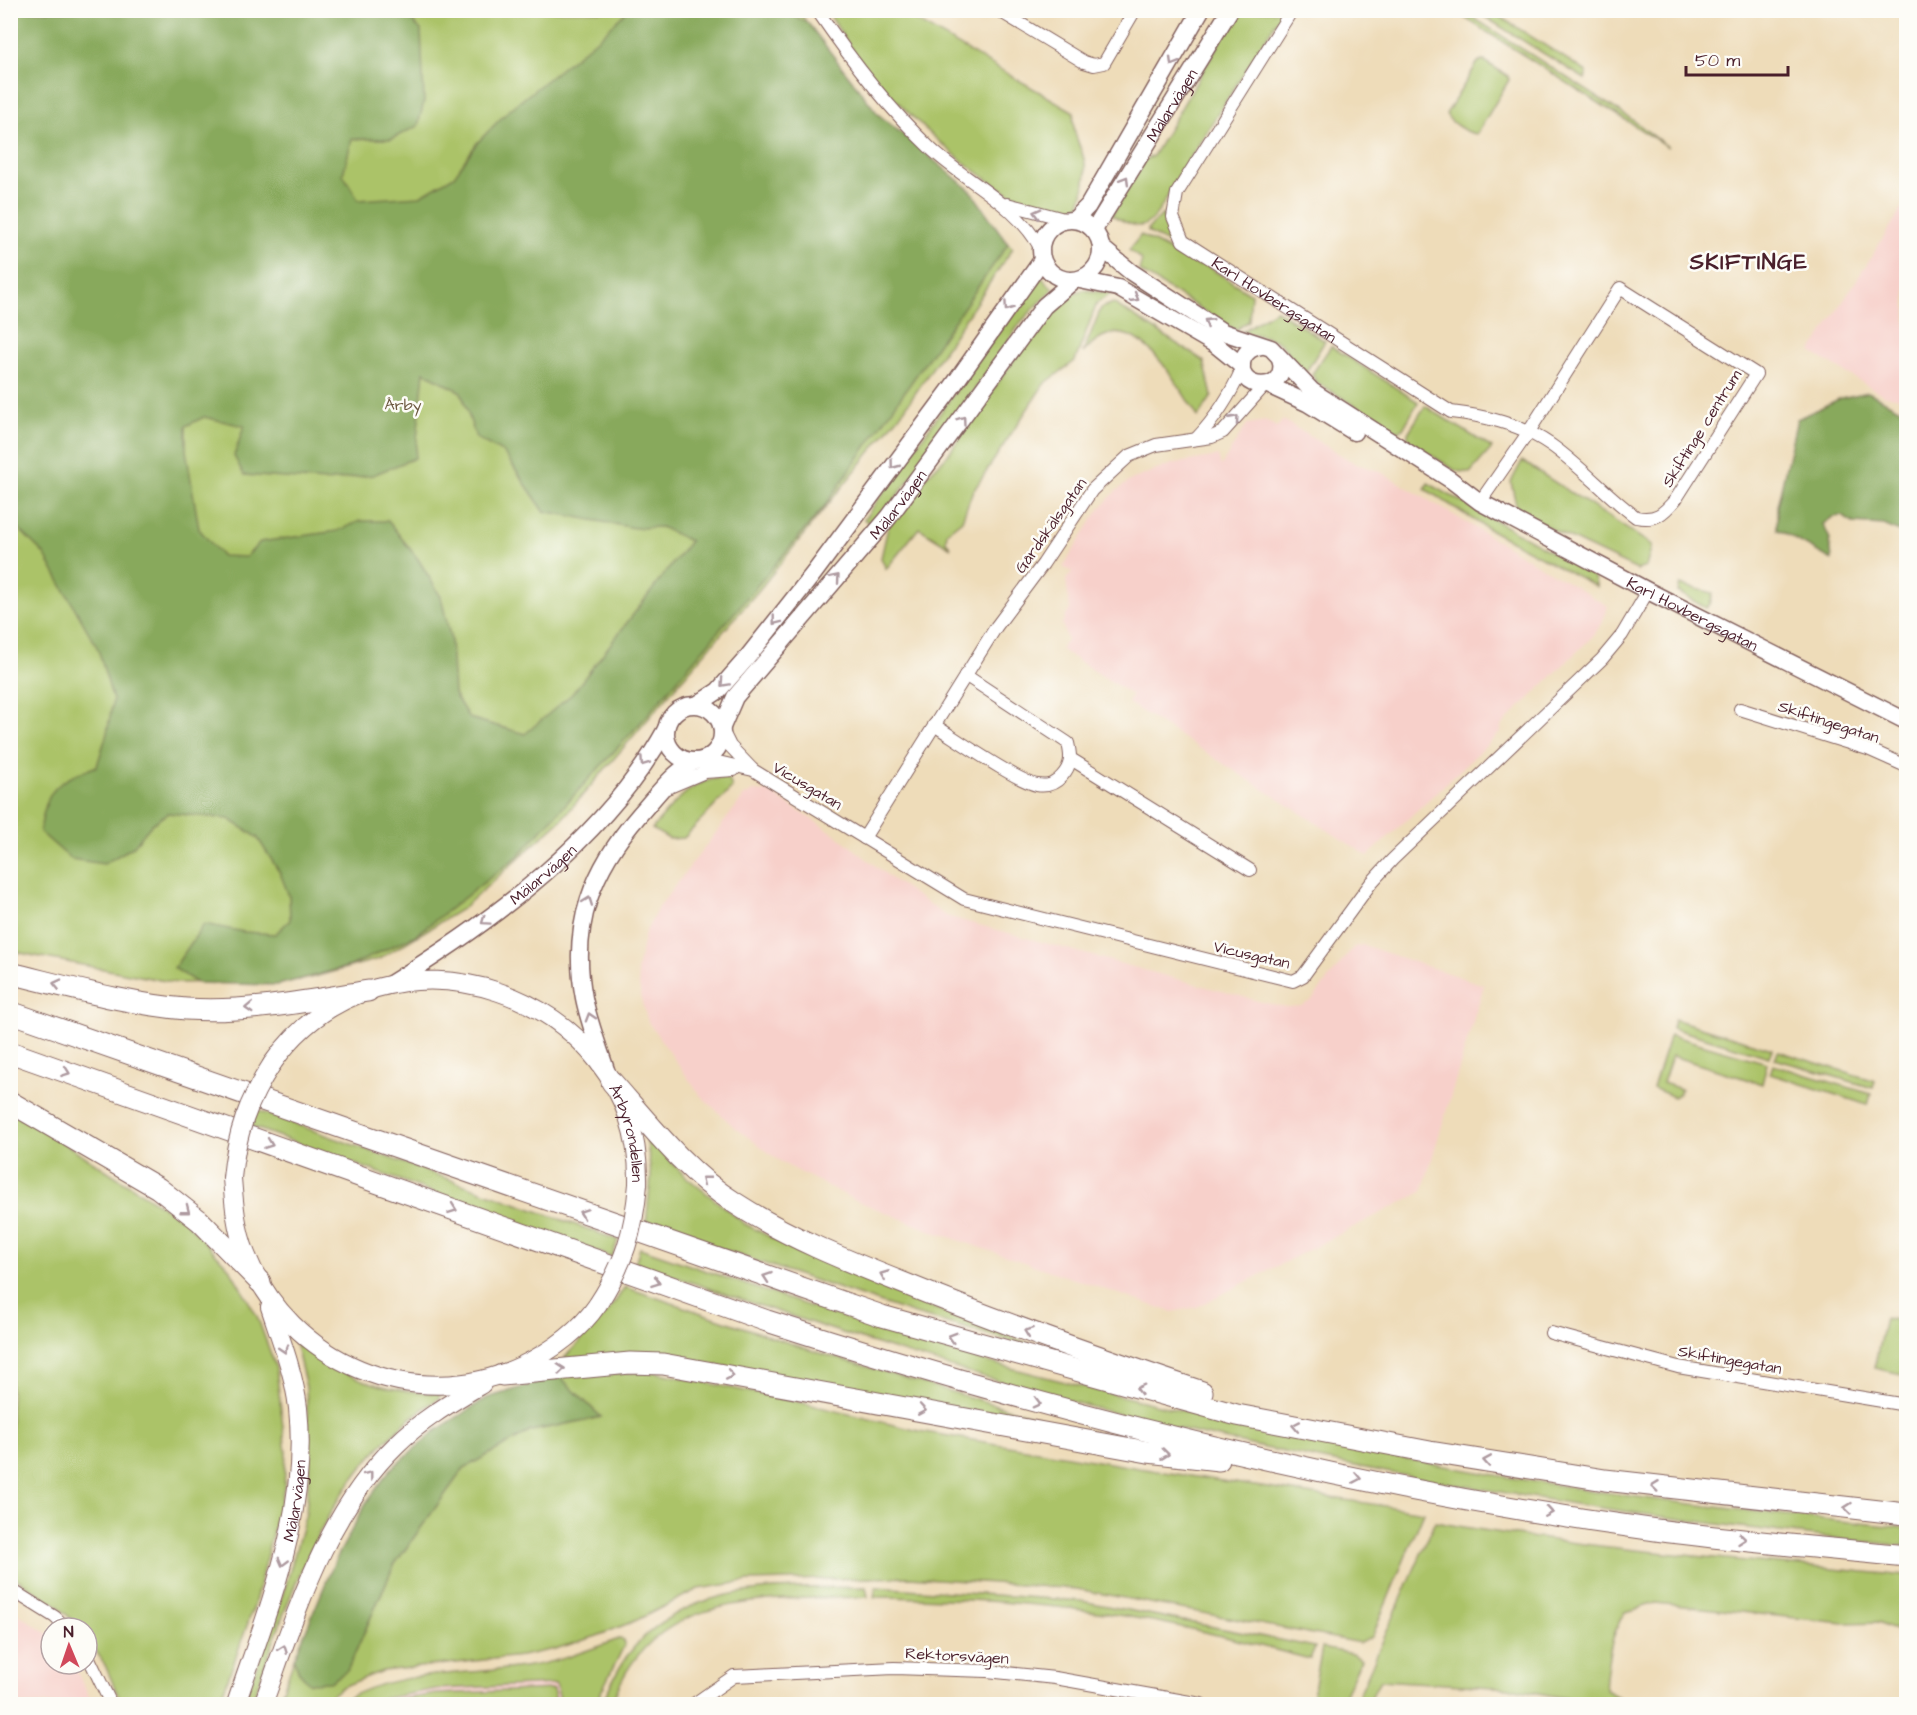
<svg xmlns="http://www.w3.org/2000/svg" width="1917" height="1715" viewBox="0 0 1917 1715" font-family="'Architects Daughter',sans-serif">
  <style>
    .built { fill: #f7d0ca }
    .green { fill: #abc368; stroke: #7a714a; stroke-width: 1.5 }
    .forest { fill: #88a95c; stroke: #696444; stroke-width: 1.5; fill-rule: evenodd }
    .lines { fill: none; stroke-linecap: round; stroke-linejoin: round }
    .street-casing { stroke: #83615d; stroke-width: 14 }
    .secondary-casing { stroke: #83615d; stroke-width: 19 }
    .primary-casing { stroke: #83615d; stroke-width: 20 }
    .highway-casing { stroke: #83615d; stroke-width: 23 }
    .street { stroke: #fff; stroke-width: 12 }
    .secondary { stroke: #fff; stroke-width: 16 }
    .primary { stroke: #fff; stroke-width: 18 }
    .highway { stroke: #fff; stroke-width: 21 }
    .primary-bridge-casing { stroke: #83615d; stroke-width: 20; stroke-linecap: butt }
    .primary-bridge { stroke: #fff; stroke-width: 18 }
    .oneway { stroke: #ae9aa0 }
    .labels { text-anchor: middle; stroke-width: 5; stroke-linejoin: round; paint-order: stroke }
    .street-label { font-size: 16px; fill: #4a1f2b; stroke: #fdfcf7 }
    .park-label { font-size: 16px; fill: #6c5840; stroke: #fdfcf7 }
    .district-label { font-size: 22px; font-weight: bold; letter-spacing: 1.5px; fill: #4a1f2b; stroke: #fdfcf7 }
  </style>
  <rect width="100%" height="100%" fill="#fdfcf7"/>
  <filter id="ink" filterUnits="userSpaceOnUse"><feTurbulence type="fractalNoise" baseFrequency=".0167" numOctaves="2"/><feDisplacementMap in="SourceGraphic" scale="12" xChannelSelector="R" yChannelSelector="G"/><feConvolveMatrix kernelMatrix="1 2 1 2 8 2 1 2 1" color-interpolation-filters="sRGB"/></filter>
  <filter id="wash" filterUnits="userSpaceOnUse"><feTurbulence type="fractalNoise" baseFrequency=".008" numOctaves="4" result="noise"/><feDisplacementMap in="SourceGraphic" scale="24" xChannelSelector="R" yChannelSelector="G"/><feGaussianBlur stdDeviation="1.35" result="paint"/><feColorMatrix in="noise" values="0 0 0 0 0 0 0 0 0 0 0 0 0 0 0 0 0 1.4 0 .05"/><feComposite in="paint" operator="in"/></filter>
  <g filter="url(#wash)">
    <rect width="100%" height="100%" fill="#eedcb9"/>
    <g class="built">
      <polygon points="1906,202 1906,402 1897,397 1885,396 1811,352"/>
      <polygon points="1283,420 1356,464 1379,471 1608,606 1602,624 1592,637 1501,726 1501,732 1368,856 1128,703 1132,695 1060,649 1067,640 1062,623 1070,609 1066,580 1072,572 1063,567 1097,512 1116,491 1131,480 1172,464 1218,456 1221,466 1247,424 1266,421 1277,427"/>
      <polygon points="753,791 769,792 835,834 892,879 946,916 1262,1002 1286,1007 1301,1006 1312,1000 1348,954 1354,947 1363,945 1484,985 1422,1192 1197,1307 1172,1312 934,1232 855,1200 784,1164 733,1126 700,1095 648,1022 641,999 637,970 645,933 658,908 744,796"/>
      <polygon points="11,1609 47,1633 51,1637 51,1664 73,1664 93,1704 11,1704"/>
      <polygon points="557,1684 561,1704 337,1704 436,1689"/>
    </g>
    <g class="green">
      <polygon points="10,11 799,11 853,89 924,168 1013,248 904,410 759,590 562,819 462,909 379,959 303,980 176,983 25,954 10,950"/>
      <path d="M827 11H899L1074 112C1071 131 1079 142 1084 159 1088 173 1084 193 1079 207 1018 233 885 95 852 49 843 37 835 23 827 11Z"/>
      <path d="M1238 11H1283L1174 183C1169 194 1154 227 1139 226 1131 226 1119 219 1112 215L1144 160 1153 156Z"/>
      <polygon points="1454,11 1463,11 1633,120 1668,147"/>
      <polygon points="1475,11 1491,11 1587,72 1585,79"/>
      <path d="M1484 61 1508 76 1509 80 1477 134C1467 133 1450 123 1446 114L1478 62Z"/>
      <path d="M1163 214C1169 236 1177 247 1196 260L1148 232V229Z"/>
      <polygon points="1141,235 1199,266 1202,263 1251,294 1249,321 1235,330 1139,271 1142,260 1129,250"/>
      <polygon points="1039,275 1053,289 1021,322 958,414 874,527 864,519"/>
      <path d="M1083 290 1112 293 1097 303 1075 361 1044 384 972 493 962 520 947 532 946 541 951 548 919 528 886 569 881 558 888 527 926 477 947 456 1041 321C1053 309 1065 294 1083 290Z"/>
      <path d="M1113 303 1204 361 1212 396 1198 417C1174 380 1131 295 1083 353L1101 308Z"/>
      <path d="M1276 310 1325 341 1303 377C1279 339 1286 340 1241 332Z"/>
      <polygon points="1331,346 1418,402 1403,429 1397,431 1316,382 1312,374"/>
      <polygon points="1425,406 1492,448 1470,473 1456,471 1408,440 1408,433"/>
      <polygon points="1522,461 1652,545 1646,567 1637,570 1549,528 1517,509 1511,482"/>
      <polygon points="1428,483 1593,575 1597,587 1485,527 1425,489"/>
      <polygon points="1680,585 1713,593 1710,604 1706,608 1678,592"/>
      <path d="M726 778 729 779 732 788 684 838 669 839 652 829C672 806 692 777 726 778Z"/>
      <polygon points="1674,1019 1772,1049 1769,1057 1672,1028"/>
      <polygon points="1670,1035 1767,1063 1762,1084 1672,1056 1663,1083 1681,1089 1679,1094 1674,1097 1653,1088"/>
      <polygon points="1778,1051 1875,1081 1873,1088 1775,1059"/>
      <polygon points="1773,1065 1871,1094 1868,1105 1770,1074"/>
      <polygon points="256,1110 618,1240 612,1257 250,1126"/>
      <polygon points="11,1112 47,1132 185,1221 230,1269 257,1316 276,1368 286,1452 284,1487 254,1606 219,1704 122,1704 105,1665 87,1637 87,1628 80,1628 58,1606 11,1575"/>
      <polygon points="649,1139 685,1176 745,1224 793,1249 921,1303 1060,1355 915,1314 646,1224 651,1177 647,1141"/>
      <path d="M640 1248C768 1292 895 1338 1026 1372 1203 1418 1382 1458 1563 1486 1676 1504 1792 1516 1906 1528V1546C1664 1521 1425 1485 1187 1431 1000 1387 817 1326 635 1263Z"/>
      <polygon points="625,1287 810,1350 1091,1433 648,1353 566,1360 565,1357 608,1312"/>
      <polygon points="1885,1318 1906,1322 1906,1375 1874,1368"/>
      <path d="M295 1342C343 1377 381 1392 440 1393L439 1398C326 1470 294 1586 251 1704H243L286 1585 306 1513 310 1460 306 1387Z"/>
      <polygon points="655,1372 803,1403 919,1431 1157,1471 1424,1512 1372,1637 1360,1643 1077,1589 910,1577 749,1581 698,1589 637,1620 597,1636 555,1649 521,1656 382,1671 342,1687 319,1704 278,1704 294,1659 299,1672 347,1671 394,1565 464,1468 531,1431 601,1417 559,1376"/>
      <path d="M1435 1522C1591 1550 1749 1560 1906 1576V1636L1879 1622 1844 1623 1656 1603 1625 1612C1610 1634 1607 1664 1605 1690L1631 1704H1584L1577 1700 1510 1688 1380 1680 1368 1704H1355Z"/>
      <path d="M866 1587 868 1597C769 1600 650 1588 612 1704H601C609 1689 617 1670 627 1656 685 1579 780 1589 866 1587Z"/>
      <path d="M876 1587 1082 1601 1315 1647 1310 1659C1242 1641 1175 1623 1105 1613 1029 1602 951 1598 874 1597Z"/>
      <path d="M619 1639 624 1640 625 1644 595 1704H561L556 1684 436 1689 376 1700 340 1702C396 1669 460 1676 523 1667 556 1663 588 1650 619 1639Z"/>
      <polygon points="1322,1648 1353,1654 1361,1660 1340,1704 1311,1704"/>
      <polygon points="553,1689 557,1704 367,1704 437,1694"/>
    </g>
    <g class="forest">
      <path d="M10 11H402L421 30 424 101 418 126 391 139H352L343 174 358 200 420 196 454 176 477 143 507 112 601 36 627 11H784L808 23 878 114 971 191 1008 244 824 507 644 719 518 856 416 935 351 966 278 985 197 983 174 968 204 924 244 932 275 934 290 920 289 896 280 873 257 837 229 819 168 813 152 824 133 847 104 864 71 859 40 832C47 786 56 782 97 766L107 733 113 700 98 649 44 554 11 521ZM424 372 461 392 476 438 504 453 544 511 635 528 661 527 690 541 572 694 525 734 469 718 454 694 451 640 441 597 418 559 388 521H360L337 531 260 542 246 557 222 556 199 529 186 450V426L204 417 244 426 234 456 244 475 326 481 373 475 415 458Z"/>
      <polygon points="1868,392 1906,412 1906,535 1884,525 1853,523 1842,516 1833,517 1823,524 1830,539 1832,560 1777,529 1777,506 1797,419 1841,398"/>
      <polygon points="559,1376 601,1417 531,1431 464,1468 394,1565 347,1671 330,1682 309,1683 299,1672 294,1659 334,1563 366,1503 390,1470 435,1431 487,1398"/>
    </g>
  </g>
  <g filter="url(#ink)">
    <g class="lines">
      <g class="street-casing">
        <g id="street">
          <path d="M817 10C851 60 887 107 930 148 967 183 1015 202 1041 249"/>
          <polyline points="998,10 1084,62 1094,65 1104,63 1135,10"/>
          <path id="s1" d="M1292 10 1177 193 1173 217 1183 241 1451 412C1486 416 1521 424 1551 445 1581 466 1606 495 1636 517 1656 521 1663 514 1676 499L1756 374 1620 288 1528 433 1480 502"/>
          <polyline points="1007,204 1068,220"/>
          <path d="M1196 439C1216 418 1230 396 1242 369"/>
          <polyline points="1740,709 1868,749 1906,766"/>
          <path d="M934 725C955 738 1016 781 1037 785 1048 787 1055 784 1062 776 1072 765 1071 756 1068 743L965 675"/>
          <polyline points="723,732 730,746 752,769"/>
          <polyline points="705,759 753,770 964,899 1293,981 1303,976 1371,883 1392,860 1602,659 1622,635 1648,591"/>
          <polyline points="1071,759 1250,870"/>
          <polyline points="667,788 705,772 734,770"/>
          <polyline points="864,838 996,627 1043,564 1092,490 1129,456 1156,445 1212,437 1223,432 1265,385"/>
          <polyline points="1551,1333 1678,1367 1906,1405"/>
          <polyline points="10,1589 55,1617 66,1628"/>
          <polyline points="87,1654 111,1704"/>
          <polyline points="694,1704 734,1676 894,1668 987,1671 1055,1678 1201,1704"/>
        </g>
      </g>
      <g class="secondary-casing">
        <g id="secondary">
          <circle cx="1071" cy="250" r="30"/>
          <polyline points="1074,220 1088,206 1201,10"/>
          <path id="s2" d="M1094 230 1230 10"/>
          <path id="s3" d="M1102 248 1131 272 1223 332 1271 348 1312 391 1451 480 1480 502 1648 591 1906 721"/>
          <polyline points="1080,280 1118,288 1216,345 1242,366"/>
          <path d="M1261 346C1253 347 1246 351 1243 359 1232 392 1291 395 1280 358"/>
          <polyline points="1268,385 1307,403 1354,432"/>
          <polyline points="698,704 718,691 746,659 814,573 950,390 1042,260"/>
          <circle cx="694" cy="733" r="28"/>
          <path id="s4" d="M722 727 735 697 889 517 1044 306 1073 281"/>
          <path id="s5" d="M387 986C492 922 606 838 666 729"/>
          <path d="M607 1073C599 1048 589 1023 584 998 570 926 592 869 640 814 657 795 672 773 695 761"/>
        </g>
      </g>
      <g class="primary-casing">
        <g id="primary">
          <path id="s6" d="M272 1064C382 904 642 991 638 1184"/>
          <path d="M232 1178C234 1204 236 1230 246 1254 289 1362 415 1416 521 1366 550 1352 579 1332 598 1304"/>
          <path id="s7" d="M236 1704C268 1608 309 1512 298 1408 294 1373 281 1340 270 1307"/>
          <path d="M263 1704C296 1614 325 1514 396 1445 421 1420 452 1402 482 1384"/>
        </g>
      </g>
      <g class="highway-casing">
        <g id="highway">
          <path d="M10 973C68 987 127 1004 186 1009 247 1013 308 1001 368 991"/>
          <polyline points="10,1012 882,1316 1237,1415 1430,1452 1605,1480 1906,1514"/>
          <path d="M10 1052 767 1321C1057 1415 1354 1489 1656 1530 1739 1541 1823 1548 1906 1556"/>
          <path d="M612 1082C649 1124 687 1173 735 1203 787 1237 845 1260 903 1283 1001 1323 1101 1358 1202 1392"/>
          <polyline points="10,1102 158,1188 200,1221 260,1282"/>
          <polyline points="502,1375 630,1363 663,1364 1148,1452 1219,1460"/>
        </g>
      </g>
      <use href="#street" class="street"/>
      <use href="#secondary" class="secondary"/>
      <use href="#primary" class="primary"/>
      <use href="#highway" class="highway"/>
      <g class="primary-bridge-casing">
        <g id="primary-bridge">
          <path d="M232 1178C236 1135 248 1100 272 1064"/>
          <path d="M598 1304C624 1264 634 1232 638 1184"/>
        </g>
      </g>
      <use href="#primary-bridge" class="primary-bridge"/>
    </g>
    <defs><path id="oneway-chevron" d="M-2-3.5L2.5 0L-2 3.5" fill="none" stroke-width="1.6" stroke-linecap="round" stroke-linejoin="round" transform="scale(1.5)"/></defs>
    <g class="oneway">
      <use href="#oneway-chevron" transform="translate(1173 62) rotate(120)"/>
      <use href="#oneway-chevron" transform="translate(1125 180) rotate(-58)"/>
      <use href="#oneway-chevron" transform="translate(1037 213) rotate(-165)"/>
      <use href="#oneway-chevron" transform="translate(1135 298) rotate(30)"/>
      <use href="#oneway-chevron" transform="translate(1008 307) rotate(125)"/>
      <use href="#oneway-chevron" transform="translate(1208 322) rotate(-147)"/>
      <use href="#oneway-chevron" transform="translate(1235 419) rotate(-48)"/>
      <use href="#oneway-chevron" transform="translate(962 420) rotate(-54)"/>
      <use href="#oneway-chevron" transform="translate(894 465) rotate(127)"/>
      <use href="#oneway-chevron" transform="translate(836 578) rotate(-49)"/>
      <use href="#oneway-chevron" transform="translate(776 621) rotate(128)"/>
      <use href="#oneway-chevron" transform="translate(724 683) rotate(133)"/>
      <use href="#oneway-chevron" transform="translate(644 762) rotate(125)"/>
      <use href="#oneway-chevron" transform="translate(588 901) rotate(-70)"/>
      <use href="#oneway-chevron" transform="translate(485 921) rotate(145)"/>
      <use href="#oneway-chevron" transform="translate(57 984) rotate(-167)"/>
      <use href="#oneway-chevron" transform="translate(249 1008) rotate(177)"/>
      <use href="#oneway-chevron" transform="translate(590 1017) rotate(-107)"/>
      <use href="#oneway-chevron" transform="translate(66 1072) rotate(20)"/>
      <use href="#oneway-chevron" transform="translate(269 1144) rotate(20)"/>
      <use href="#oneway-chevron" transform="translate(705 1180) rotate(-141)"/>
      <use href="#oneway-chevron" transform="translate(453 1209) rotate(20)"/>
      <use href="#oneway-chevron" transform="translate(186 1210) rotate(38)"/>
      <use href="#oneway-chevron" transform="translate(583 1213) rotate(-161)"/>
      <use href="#oneway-chevron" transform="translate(884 1275) rotate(-158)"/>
      <use href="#oneway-chevron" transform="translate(767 1277) rotate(-161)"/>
      <use href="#oneway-chevron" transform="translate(656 1282) rotate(20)"/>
      <use href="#oneway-chevron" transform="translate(1028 1332) rotate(-159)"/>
      <use href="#oneway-chevron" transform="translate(952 1337) rotate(-164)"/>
      <use href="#oneway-chevron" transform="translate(284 1349) rotate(73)"/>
      <use href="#oneway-chevron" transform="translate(561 1369) rotate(-6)"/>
      <use href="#oneway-chevron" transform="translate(730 1375) rotate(11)"/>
      <use href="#oneway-chevron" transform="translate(1140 1389) rotate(-165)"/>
      <use href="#oneway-chevron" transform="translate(1037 1403) rotate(15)"/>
      <use href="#oneway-chevron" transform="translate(922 1410) rotate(10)"/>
      <use href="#oneway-chevron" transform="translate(1296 1426) rotate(-169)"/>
      <use href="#oneway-chevron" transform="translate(1165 1454) rotate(7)"/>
      <use href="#oneway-chevron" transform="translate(1487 1461) rotate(-170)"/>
      <use href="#oneway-chevron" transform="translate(369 1475) rotate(-52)"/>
      <use href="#oneway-chevron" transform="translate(1357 1478) rotate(11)"/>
      <use href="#oneway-chevron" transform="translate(1655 1486) rotate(-173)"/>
      <use href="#oneway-chevron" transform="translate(1848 1508) rotate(-174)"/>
      <use href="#oneway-chevron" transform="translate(1549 1512) rotate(9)"/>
      <use href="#oneway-chevron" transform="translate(1742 1539) rotate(6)"/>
      <use href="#oneway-chevron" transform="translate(283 1562) rotate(105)"/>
      <use href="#oneway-chevron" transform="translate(283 1649) rotate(-69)"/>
    </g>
  </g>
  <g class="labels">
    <g class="street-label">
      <text dy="6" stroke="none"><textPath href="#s2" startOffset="147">Mälarvägen</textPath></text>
      <text dy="6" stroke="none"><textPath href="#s1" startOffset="375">Karl Hovbergsgatan</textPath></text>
      <text transform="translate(1701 428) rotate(-58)" y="6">Skiftinge centrum</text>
      <text dy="6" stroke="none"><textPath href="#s4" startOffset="285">Mälarvägen</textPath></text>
      <text transform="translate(1050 525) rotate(-55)" y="6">Gårdskälsgatan</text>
      <text dy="6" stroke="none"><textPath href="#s3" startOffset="699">Karl Hovbergsgatan</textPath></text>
      <text transform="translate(1829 721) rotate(18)" y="6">Skiftingegatan</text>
      <text transform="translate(808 785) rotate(31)" y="6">Vicusgatan</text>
      <text dy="6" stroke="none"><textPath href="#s5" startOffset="192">Mälarvägen</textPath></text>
      <text transform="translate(1252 954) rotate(13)" y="6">Vicusgatan</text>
      <text dy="6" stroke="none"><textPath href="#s6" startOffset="458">Årbyrondellen</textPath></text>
      <text transform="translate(1730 1359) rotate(10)" y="6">Skiftingegatan</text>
      <text dy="6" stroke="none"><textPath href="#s7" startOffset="212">Mälarvägen</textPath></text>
      <text transform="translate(957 1655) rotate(3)" y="6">Rektorsvägen</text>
    </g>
    <g class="park-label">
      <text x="403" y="410">Årby</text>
    </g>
    <g class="district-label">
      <text x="1749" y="269">SKIFTINGE</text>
    </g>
  </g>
  <rect width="1917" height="1715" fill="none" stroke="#fdfcf7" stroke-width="36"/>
  <g transform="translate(69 1646) rotate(358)"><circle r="28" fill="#fdfcf7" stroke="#b5a4a5" stroke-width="1.5"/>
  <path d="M0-4.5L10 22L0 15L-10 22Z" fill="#d1495b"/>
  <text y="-9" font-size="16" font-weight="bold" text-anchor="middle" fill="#4a1f2b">N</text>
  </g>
  <path d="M1686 66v9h102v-9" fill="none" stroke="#4a1f2b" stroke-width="3"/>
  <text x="1695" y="66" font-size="18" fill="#4a1f2b" stroke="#fdfcf7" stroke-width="4.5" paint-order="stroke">50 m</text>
</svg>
